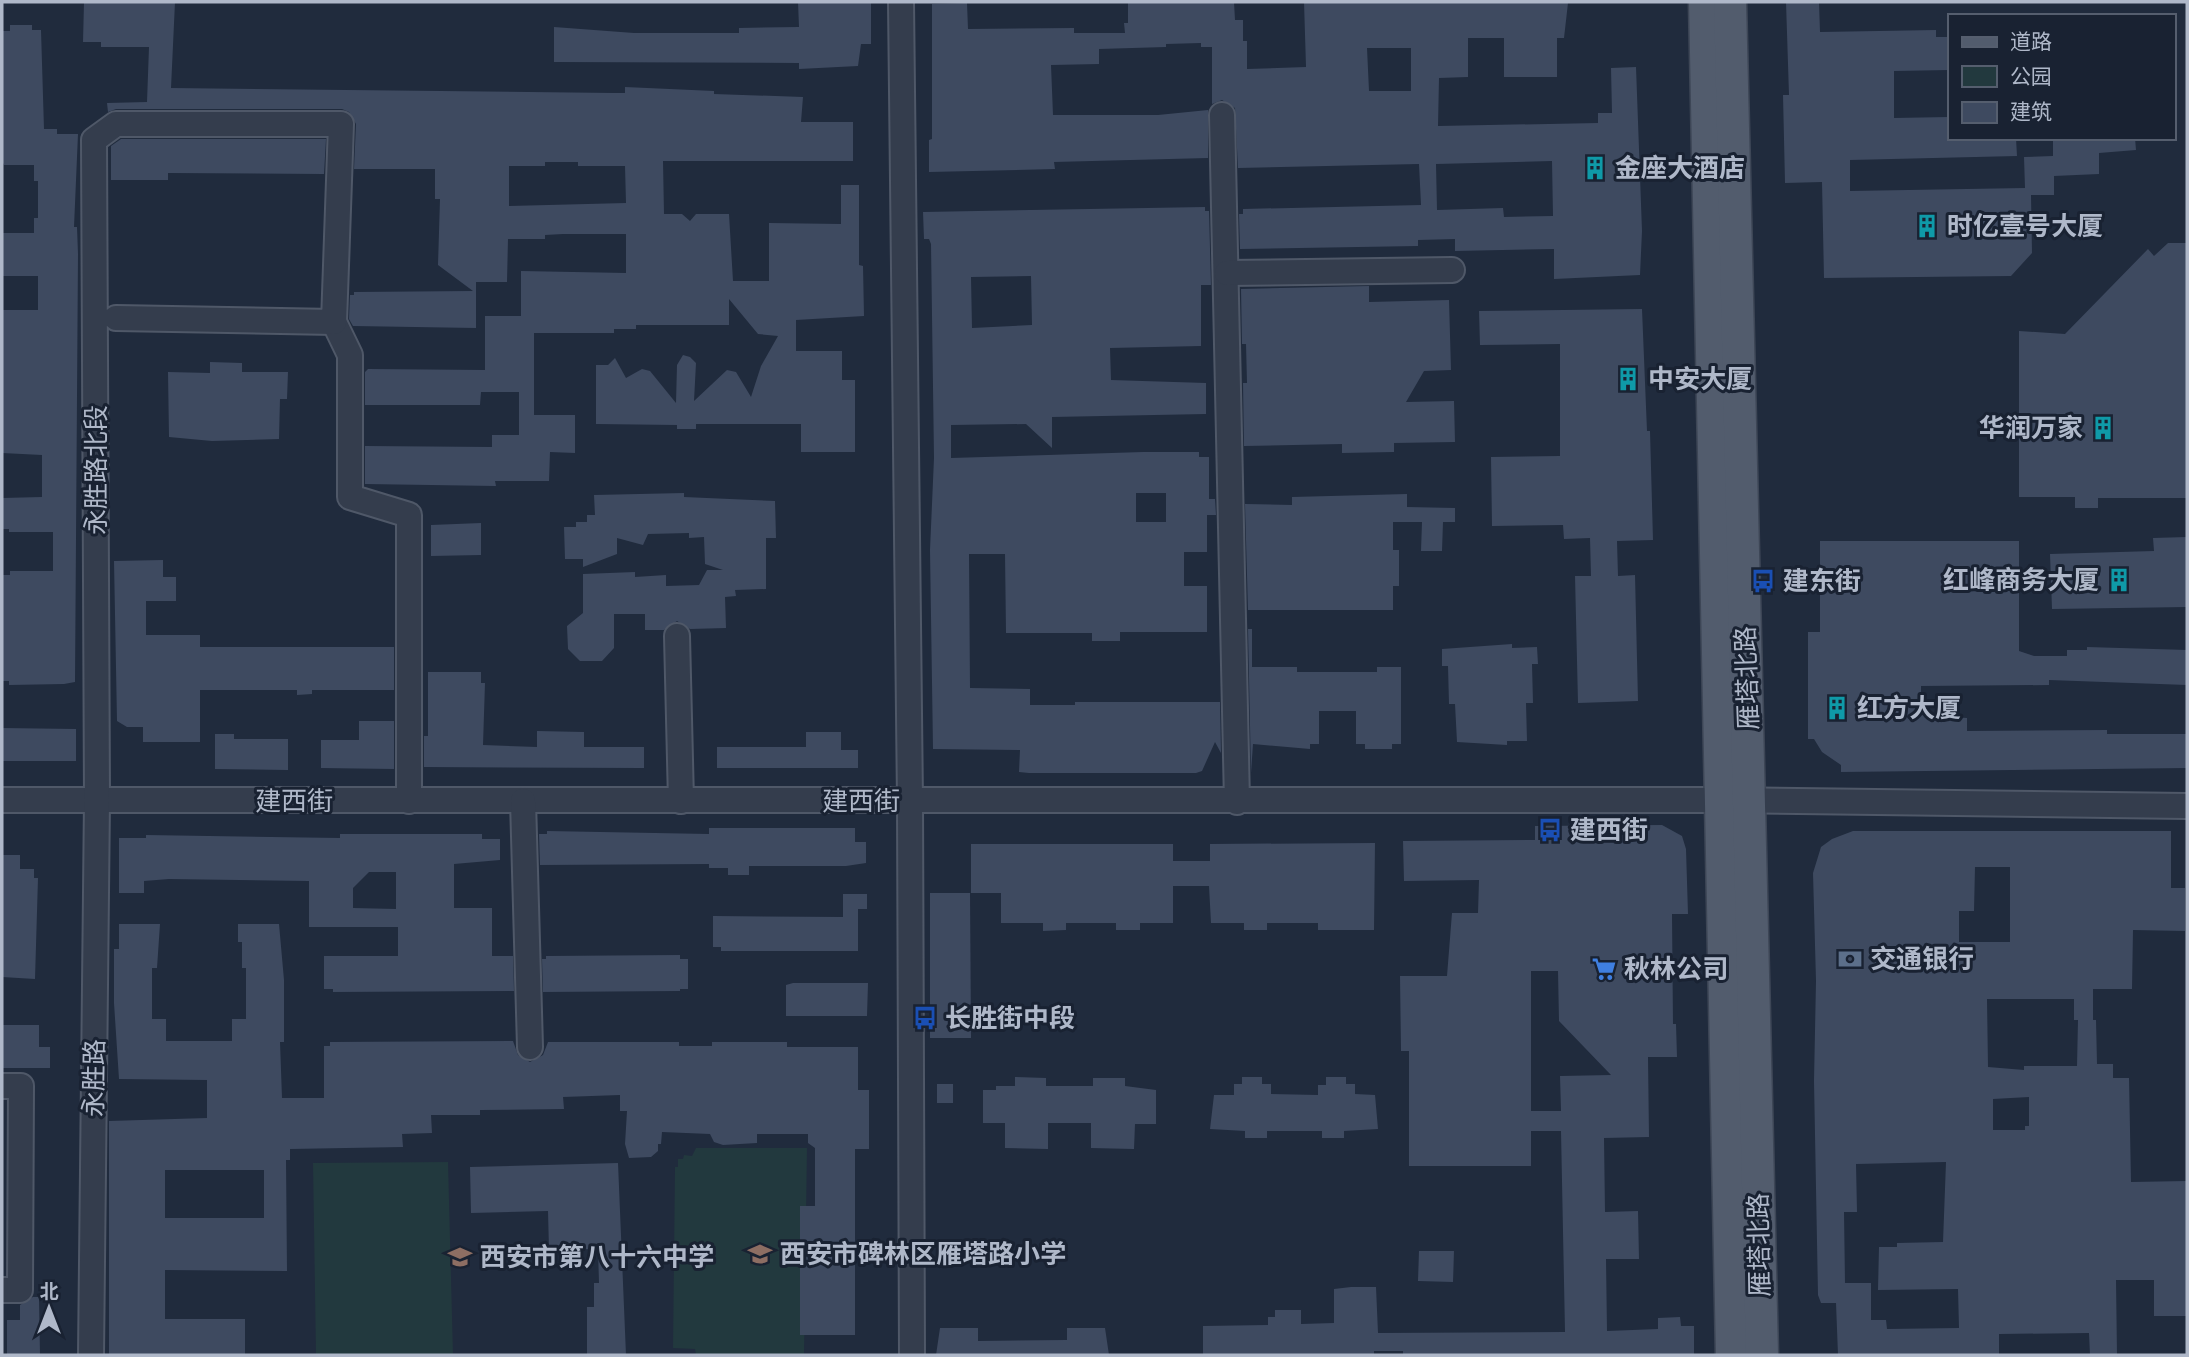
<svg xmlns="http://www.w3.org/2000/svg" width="2189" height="1357" viewBox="0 0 2189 1357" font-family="'Alegreya Sans','Noto Sans SC',sans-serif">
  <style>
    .green { fill: #22393e }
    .building { fill: #3e4a60; fill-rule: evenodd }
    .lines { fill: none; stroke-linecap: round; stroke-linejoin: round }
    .minor-casing { stroke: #4f5868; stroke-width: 28 }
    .major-casing { stroke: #3d4656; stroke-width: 35 }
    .minor { stroke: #343d4d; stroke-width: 24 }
    .major { stroke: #525c6d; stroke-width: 32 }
    .labels { text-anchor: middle; stroke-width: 6; stroke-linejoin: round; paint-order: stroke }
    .poi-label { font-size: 26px; font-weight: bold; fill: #afb8c9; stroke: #192232; text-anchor: start }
    .street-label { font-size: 26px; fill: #afb8c9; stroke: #192232 }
  </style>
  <rect width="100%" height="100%" fill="#202b3d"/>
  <g class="green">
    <polygon points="696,1148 807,1148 804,1355 696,1355 695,1349 673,1348 675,1167 678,1167 678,1159 683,1159 684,1155 692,1156"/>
    <polygon points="448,1162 453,1355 316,1355 313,1163"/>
  </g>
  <g class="building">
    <path d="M84 2H175L171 88 614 93H625V87L714 91V94L803 97 801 122H853V161H663L664 214H682L690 221 696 214H729L733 281H769V223L841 224V185H859V265L863 266 864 316 796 320V351H842V380H855V452H801V424H696V429H677V425L596 424V365H608L615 358 626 378 642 369 650 371 676 403 677 365 683 355 690 357 696 363 694 401 727 370 736 372 751 397 761 366 778 336 758 334 729 299V325H636V329H614V333H534V415H575V453L550 452 549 481H495L496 486 365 484V446L492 447V435H519V392H481L480 405H365V372L368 369 485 370V316H521V271L626 273V234H563L545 235V239H508L507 282H476V328L353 326 349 319 350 295H354V292L473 291 438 265 440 199H435V169H354L356 124 349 112 342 109H116L108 112 107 103 147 102 149 47H101V42H83ZM545 162H578V166H625L626 203 509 206V166H545Z"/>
    <polygon points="798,2 871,2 871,44 861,44 858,66 799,69 799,63 554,62 554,27 634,33 739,33 739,28 799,27"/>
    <path d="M1128 2H1234L1235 20H1243V41H1247V69L1306 67 1304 2 1568 3 1564 38H1557V77H1504V38H1468V77L1439 78 1438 126 1598 123V113H1612L1611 68 1636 67 1642 231 1640 275 1554 279V249L1455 251V239L1418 240V246L1240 249 1239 214H1243V209L1421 205 1419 164 1238 168 1235 108 1222 100 1212 104V47H1201V43L1166 44V47L1099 49V64L1051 65 1053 115H1158L1208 110V158L1054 162 1055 169 929 172V140L932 139V4L967 3 968 29 1074 28V33H1125L1124 23H1128ZM1367 48H1411V91H1369ZM1552 161 1553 216 1504 217 1503 208 1437 210 1436 164Z"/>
    <polygon points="1786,2 1819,2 1820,32 1936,30 1936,37 1949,37 1949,70 1894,71 1894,118 1949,117 1949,138 2016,138 2017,156 1850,160 1850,191 2025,188 2024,157 2053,156 2053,138 2135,138 2136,150 2099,153 2099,174 2054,176 2054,195 2031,195 2032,253 2011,276 1824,278 1822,182 1785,183 1783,95 1789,95"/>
    <polygon points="10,25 32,25 32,30 41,30 44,129 57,129 57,134 78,134 74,227 77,227 78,254 75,682 64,684 9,685 9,681 2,681 2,575 10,575 10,571 53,571 53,532 9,532 9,529 2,529 2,498 42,497 42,455 2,453 2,310 38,310 38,276 2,276 3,233 34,233 34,218 38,218 38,181 34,181 34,165 4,165 2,161 2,31 10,31"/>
    <polygon points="121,139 326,139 324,174 168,173 168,180 111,180 111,146"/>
    <path d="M1205 207V211H1209L1211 285H1201V346L1110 348 1111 380 1206 383V414L1052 417V448L1026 424 951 425V458L1143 452H1199V457H1209V499H1215L1216 515H1207V552H1184V586H1207V632H1120V641H1092V633H1006L1005 554H969L970 688 1030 689V705H1075V702H1220L1221 753 1215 742 1202 771 1196 773H1029L1019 772 1020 750 933 749 930 550 934 458 931 244 929 239H924L923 212ZM1031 276 1032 325 972 328 971 277ZM1136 493H1166V522H1136Z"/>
    <polygon points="2168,243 2187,243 2187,498 2098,498 2098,508 2075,508 2075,497 2019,497 2019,331 2065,334 2148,249 2154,256"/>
    <polygon points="1369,286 1369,302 1449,300 1451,370 1424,371 1406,402 1454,401 1455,442 1394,443 1394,452 1342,453 1342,444 1244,446 1243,383 1247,383 1246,344 1242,344 1241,289"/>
    <polygon points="1642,309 1647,431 1650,431 1653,540 1617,541 1618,576 1635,575 1638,701 1578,703 1575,576 1591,576 1590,538 1564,539 1563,525 1492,526 1491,457 1560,456 1560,344 1480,345 1479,311"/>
    <polygon points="210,362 242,363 242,372 288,372 287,399 280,399 279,439 212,441 169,437 168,372 210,373"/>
    <polygon points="684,493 684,497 775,501 776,538 766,538 766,589 735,590 736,596 725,597 726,628 690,629 677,621 664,630 645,630 645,614 614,614 614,648 602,661 580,661 568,649 567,626 583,613 583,574 635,572 635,577 666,575 666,586 699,585 707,570 723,570 705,564 704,537 689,538 689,533 648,534 643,545 617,538 617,554 583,567 583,559 565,559 564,527 576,527 576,522 587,522 587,515 595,515 594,495"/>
    <polygon points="1407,494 1407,507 1455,508 1455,522 1443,522 1442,551 1421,551 1422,522 1393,522 1393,550 1399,550 1399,586 1393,586 1393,610 1248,610 1245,504 1292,505 1292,497"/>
    <polygon points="481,523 481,555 431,556 431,525"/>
    <polygon points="2187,537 2187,607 2052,609 2050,554 2154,551 2153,538"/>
    <polygon points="1820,541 2019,541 2019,651 2034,656 2067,656 2067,650 2087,650 2087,647 2187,650 2187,685 2049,680 2049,685 1921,686 1921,715 1967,718 1967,731 2107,730 2107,734 2187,734 2187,768 1841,772 1841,765 1822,752 1814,739 1808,739 1808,632 1820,632"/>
    <polygon points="163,560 163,577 176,577 176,601 146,601 146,635 200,635 200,647 394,647 394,690 312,690 312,694 297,695 297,690 200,690 200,742 143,742 143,727 127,727 117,721 114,561"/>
    <polygon points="1248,629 1252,629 1252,667 1297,667 1297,672 1377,672 1377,667 1401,667 1401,744 1392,744 1392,749 1365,749 1365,744 1356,744 1356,711 1319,711 1319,744 1310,744 1310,749 1253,744 1251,773"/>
    <polygon points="1512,644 1512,648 1537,647 1538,664 1532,664 1533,703 1526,703 1527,741 1507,741 1507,745 1457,742 1455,704 1449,704 1448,666 1442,666 1442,649"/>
    <polygon points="428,672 481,672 481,683 485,683 483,745 537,747 537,731 584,732 584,747 644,747 644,768 424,767 424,736 428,736"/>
    <polygon points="359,721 394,721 394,769 321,768 321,740 359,740"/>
    <polygon points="2,728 76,729 76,761 2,761"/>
    <polygon points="806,732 841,732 841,750 858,750 858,768 717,768 717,747 806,747"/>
    <polygon points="215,734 234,734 234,739 288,739 288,770 215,769"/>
    <path d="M1662 825 1682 836 1686 849 1688 914H1672L1673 1024H1676L1677 1057H1648L1649 1137 1604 1138 1605 1212 1638 1211 1639 1259H1606L1607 1331 1658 1329V1318L1680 1317 1681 1326H1694V1355H1403V1351H1374V1355H1203V1326L1268 1325V1317H1275V1310H1301V1324L1334 1323V1289L1351 1287H1376L1378 1333 1565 1332 1561 1131H1531V1166H1409V1051H1401L1400 976H1447L1452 913H1478L1479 880 1404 881 1403 841 1535 840V826ZM1531 971H1558L1559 1021 1611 1075 1560 1076 1561 1111H1531Z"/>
    <polygon points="709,828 855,828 855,842 866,842 866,863 846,866 749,866 749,875 728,875 728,868 709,868 709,864 540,865 539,834 547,834 547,831 709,834"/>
    <path d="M1853 831H2171V888H2185V931L2133 930 2132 989H2093V1020H2096L2097 1064H2113V1078H2129L2131 1182 2187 1181V1316H2154V1280H2116L2117 1355H2090L2089 1333 1999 1334V1355H1838L1836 1303H1821L1818 1295 1814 1081 1816 981 1813 873 1821 847 1832 839ZM1975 867H2010V942H1959V911H1974ZM1987 999H2074V1020H2078L2077 1066H2024V1070L1988 1067ZM2029 1097V1126H2025V1130H1993V1099ZM1946 1162 1943 1242 1897 1243V1247H1879L1878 1290 1958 1289 1959 1328 1887 1329 1886 1320H1871V1283H1845L1844 1212H1857L1856 1164Z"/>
    <path d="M340 834H482V839H500V860L454 864V908H492V956H513L514 991 333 992V989H324V956H398V927H309V881L169 879 144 881V893H119V838H146V835L340 838ZM369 872H396V909L353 908V888Z"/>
    <polygon points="1375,843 1374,930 1318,930 1318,923 1267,923 1267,930 1244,930 1244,923 1211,923 1209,886 1173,886 1173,923 1140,923 1140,930 1116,930 1116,923 1066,923 1066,930 1043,931 1043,923 1001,923 1001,893 971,893 971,844 1173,844 1173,861 1210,861 1210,844"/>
    <polygon points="2,855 20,855 20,869 34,869 34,878 38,878 35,979 2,977"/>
    <polygon points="930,893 970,893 971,1038 930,1038"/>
    <polygon points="843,894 867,894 867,909 858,909 858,951 721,951 721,947 713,947 713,916 843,917"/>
    <path d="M119 924H160L157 968H152V1019H166V1041H232V1019H246V968H242V942H238V924H279L284 980V1042H280L282 1098H324V1046H330V1042L513 1041 518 1055 530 1062 543 1055 548 1042H679V1046H712V1042H787V1047H858V1090H869V1149H855V1335H800V1206H815V1148L808 1143V1134H757V1143L723 1145 714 1142 710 1134 662 1132 661 1144H658V1151L651 1157 629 1158 625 1144 627 1111H620V1095L563 1097 564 1109 480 1110V1115H431L432 1133 402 1134 403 1147 290 1149V1160H286L287 1271 165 1270V1319H245V1355H109V1121L207 1118V1080L119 1079 114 1003V949H119ZM165 1170H264V1218H165Z"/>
    <polygon points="680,955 680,959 688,959 688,989 680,989 680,991 543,992 542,959 546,959 546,956"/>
    <polygon points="793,983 868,983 867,1016 786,1016 786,985"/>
    <polygon points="2,1025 39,1025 39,1047 50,1047 50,1068 2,1068"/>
    <polygon points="1015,1077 1046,1078 1046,1086 1093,1086 1093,1078 1125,1078 1125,1086 1156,1090 1156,1124 1135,1124 1134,1149 1091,1148 1091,1123 1048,1123 1048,1149 1005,1148 1005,1123 983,1123 983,1090 996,1090 996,1086 1015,1086"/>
    <polygon points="1242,1077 1262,1077 1262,1084 1271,1084 1271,1094 1318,1095 1318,1085 1326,1085 1326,1077 1346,1077 1346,1084 1355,1084 1355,1094 1375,1095 1378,1129 1344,1131 1344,1138 1322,1138 1322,1131 1267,1131 1267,1138 1245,1138 1245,1131 1210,1129 1214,1095 1234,1095 1234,1084 1242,1084"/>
    <rect x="937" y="1084" width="16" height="19"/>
    <polygon points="618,1163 626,1355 587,1355 587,1307 594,1307 594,1283 599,1283 598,1249 549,1250 548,1211 471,1213 470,1167"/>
    <polygon points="1419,1251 1454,1251 1453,1282 1418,1281"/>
    <polygon points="33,1297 39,1297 40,1355 7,1355 7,1320 20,1320 20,1305"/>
    <polygon points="940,1328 978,1328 978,1341 1067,1340 1067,1328 1105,1328 1109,1355 936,1355"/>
  </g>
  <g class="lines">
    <g class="minor-casing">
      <g id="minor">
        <polyline points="901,2 910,802 912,1355"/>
        <polyline points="1222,115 1237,802"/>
        <polyline points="1227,273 1452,270"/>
        <polyline points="334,322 350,355 350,497 409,515 409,801"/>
        <polyline points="677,636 681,801"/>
        <polyline points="2,800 1720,800 2187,806"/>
        <polyline points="523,801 530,1047"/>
        <polyline points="2,1086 21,1086 20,1290 2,1290"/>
        <polyline points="91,1355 97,800 94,140 116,124 341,124 334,322 116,318"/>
      </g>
    </g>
    <g class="major-casing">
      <g id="major">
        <polyline points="1705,2 1732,1355"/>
        <polyline points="1730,2 1762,1355"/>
      </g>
    </g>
    <use href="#minor" class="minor"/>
    <use href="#major" class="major"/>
  </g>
  <defs>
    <g id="building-bare" transform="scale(1.89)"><path d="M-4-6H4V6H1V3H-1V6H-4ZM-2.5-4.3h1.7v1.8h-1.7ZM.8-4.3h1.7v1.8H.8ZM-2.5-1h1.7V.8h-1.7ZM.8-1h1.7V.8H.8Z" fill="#0f9aa8" stroke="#192232" stroke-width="2.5" paint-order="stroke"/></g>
    <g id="bus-bare" transform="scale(1.89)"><path d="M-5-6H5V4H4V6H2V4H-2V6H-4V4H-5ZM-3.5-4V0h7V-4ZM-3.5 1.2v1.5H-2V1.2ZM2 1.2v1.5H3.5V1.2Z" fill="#1a4fb4" stroke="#192232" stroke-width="2.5" paint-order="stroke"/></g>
    <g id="bank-bare" transform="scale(1.89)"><path d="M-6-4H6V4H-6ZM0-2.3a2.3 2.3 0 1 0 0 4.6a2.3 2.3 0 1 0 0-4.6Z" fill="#5c6f8a" stroke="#192232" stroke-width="2.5" paint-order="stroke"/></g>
    <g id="supermarket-bare" transform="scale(1.89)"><path d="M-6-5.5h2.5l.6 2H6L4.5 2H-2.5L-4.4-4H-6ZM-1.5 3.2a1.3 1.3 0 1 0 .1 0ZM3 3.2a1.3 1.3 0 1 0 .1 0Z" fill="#3f7fe0" stroke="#192232" stroke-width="2.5" paint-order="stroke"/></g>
    <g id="school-bare" transform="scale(1.89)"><path d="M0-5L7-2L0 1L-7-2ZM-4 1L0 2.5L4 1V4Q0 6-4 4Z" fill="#8d6e63" stroke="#192232" stroke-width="2.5" paint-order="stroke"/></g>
  </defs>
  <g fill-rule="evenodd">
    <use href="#building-bare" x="1595" y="168"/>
    <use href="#building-bare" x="1927" y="226"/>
    <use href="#building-bare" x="1628" y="379"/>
    <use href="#building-bare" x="2103" y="428"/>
    <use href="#building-bare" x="2119" y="580"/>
    <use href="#bus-bare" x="1763" y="581"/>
    <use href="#building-bare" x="1837" y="708"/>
    <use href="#bus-bare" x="1550" y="830"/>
    <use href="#bank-bare" x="1850" y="959"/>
    <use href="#supermarket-bare" x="1604" y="969"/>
    <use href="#bus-bare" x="925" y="1018"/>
    <use href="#school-bare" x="760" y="1254"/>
    <use href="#school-bare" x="460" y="1257"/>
  </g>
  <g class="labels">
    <g class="poi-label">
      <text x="1615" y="177">金座大酒店</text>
      <text x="1947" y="235">时亿壹号大厦</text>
      <text x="1648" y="388">中安大厦</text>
      <text x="2083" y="437" text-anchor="end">华润万家</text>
      <text x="2099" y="589" text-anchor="end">红峰商务大厦</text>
      <text x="1783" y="590">建东街</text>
      <text x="1857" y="717">红方大厦</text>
      <text x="1570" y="839">建西街</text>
      <text x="1870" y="968">交通银行</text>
      <text x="1624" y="978">秋林公司</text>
      <text x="945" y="1027">长胜街中段</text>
      <text x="780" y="1263">西安市碑林区雁塔路小学</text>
      <text x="480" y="1266">西安市第八十六中学</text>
    </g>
    <g class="street-label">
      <text transform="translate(96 470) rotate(-90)" y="9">永胜路北段</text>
      <text transform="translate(1747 678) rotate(-92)" y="9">雁塔北路</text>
      <text x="294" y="810">建西街</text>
      <text x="861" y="810">建西街</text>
      <text transform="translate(94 1078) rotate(-89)" y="9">永胜路</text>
      <text transform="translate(1759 1245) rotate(-91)" y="9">雁塔北路</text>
    </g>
  </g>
  <rect width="2189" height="1357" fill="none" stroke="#afb8c9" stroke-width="7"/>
  <rect x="1948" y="14" width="228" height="126" fill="#192232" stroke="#555e6e" stroke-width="2"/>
  <rect x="1962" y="37" width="35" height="10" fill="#525c6d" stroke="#555e6e" stroke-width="2"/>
  <text x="2010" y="49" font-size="21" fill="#afb8c9">道路</text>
  <rect x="1962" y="66" width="35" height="21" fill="#22393e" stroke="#555e6e" stroke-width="2"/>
  <text x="2010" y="84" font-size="21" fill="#afb8c9">公园</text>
  <rect x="1962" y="102" width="35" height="21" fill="#3e4a60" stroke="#555e6e" stroke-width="2"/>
  <text x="2010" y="119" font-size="21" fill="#afb8c9">建筑</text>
  <g transform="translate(49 1308)" stroke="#192232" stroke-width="5" paint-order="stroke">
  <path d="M0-5L12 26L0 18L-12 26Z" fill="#afb8c9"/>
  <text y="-10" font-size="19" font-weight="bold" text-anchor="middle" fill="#afb8c9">北</text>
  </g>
</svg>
